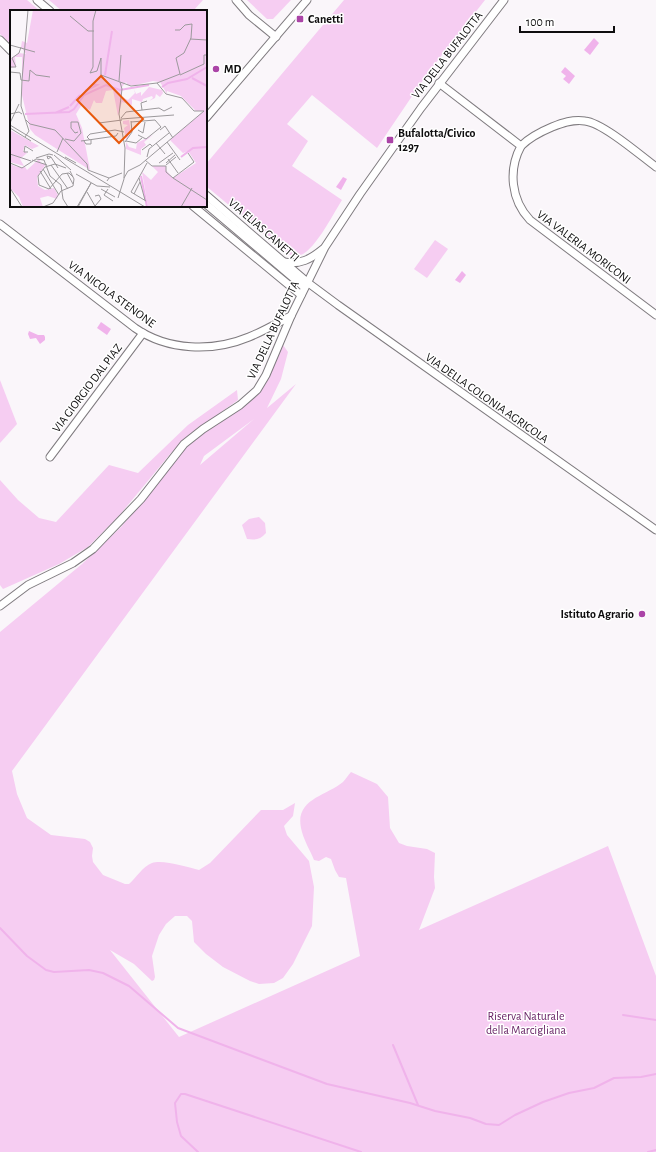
<svg xmlns="http://www.w3.org/2000/svg" width="656" height="1152" viewBox="0 0 656 1152" font-family="'Alegreya Sans',sans-serif">
  <style>
    .green { fill: #f6cdf2; fill-rule: evenodd }
    .water { fill: #f0b3eb }
    .lines { fill: none; stroke-linecap: round; stroke-linejoin: round }
    .stream { stroke: #f0b3eb; stroke-width: 2 }
    .minor-casing { stroke: #7f7b7f; stroke-width: 9 }
    .minor { stroke: #fff; stroke-width: 7 }
    .poi-dot { fill: #ab44a7; stroke: #fff; stroke-width: 1.5 }
    .labels { text-anchor: middle; stroke-width: 3; stroke-linejoin: round; paint-order: stroke }
    .poi-label { font-size: 12px; font-weight: bold; fill: #0e0d0e; stroke: #fff; text-anchor: start }
    .street-label { font-size: 12px; fill: #0e0d0e; stroke: #fff }
    .park-label { font-size: 12px; fill: #692567; stroke: #fff }
    .inset-river { fill: none; stroke: #f0b3eb; stroke-width: 2 }
    .inset-road { fill: none; stroke: #9c999c; stroke-width: 1 }
    .view { fill: #e8590c; fill-opacity: 0.15; stroke: #e8590c; stroke-width: 2 }
    .inset-edge { fill: none; stroke: #0e0d0e; stroke-width: 2 }
  </style>
  <rect width="100%" height="100%" fill="#faf6fa"/>
  <g class="green">
    <polygon points="0,0 27,0 40,11 11,11 11,44 0,34"/>
    <polygon points="49,0 203,0 193,11 62,11"/>
    <polygon points="247,0 291,0 273,19 267,19"/>
    <path d="M344 0H485L427 74 377 148 312 95 287 124 308 141 292 166 342 200C333 214 313 255 297 256 292 257 289 254 285 252L206 186V164Z"/>
    <polygon points="435,240 448,249 427,278 414,269"/>
    <path d="M283 345 288 352 281 379 267 408 296 384 12 771 17 794 27 818 51 835 85 839 90 842 93 848 92 856 93 862 103 875 125 884H129C137 877 142 867 152 863 162 859 188 867 199 870L210 863 261 810H283L295 803 293 816 284 826 287 835 309 861 314 887 312 926 293 964 283 978 274 983 259 984 250 981 223 967 206 954 194 942 192 921 187 916H175L166 924 159 935 152 956 155 977 154 980 152 981 134 964 110 950 179 1037 360 956 346 878 339 877 335 870 331 859 326 857 319 861 314 860C310 850 303 839 301 828 295 799 326 796 343 782 346 779 348 775 351 772L377 784 388 797 390 828 399 843 407 846 427 849 435 853 434 877 435 888 419 930 608 846 656 976V1152H0V632L82 564 121 527 173 463 185 446 198 435 250 402C265 386 274 365 283 345ZM254 419 200 465 204 456Z"/>
    <polygon points="0,380 17,424 0,443"/>
    <polygon points="237,390 238,400 191,434 171,453 118,517 88,547 59,564 3,589 0,585 0,480 18,500 39,518 56,522 109,465 138,473 188,425"/>
    <path d="M259 517 265 523 266 533C260 540 255 540 247 539L242 525 249 519Z"/>
  </g>
  <g class="water">
    <polygon points="594,38 599,43 590,55 584,50"/>
    <polygon points="565,67 575,76 569,84 563,79 566,76 561,72"/>
    <polygon points="343,177 347,179 341,190 336,187"/>
    <polygon points="462,271 466,275 460,283 455,280"/>
    <polygon points="101,322 111,329 107,335 97,328"/>
    <polygon points="29,331 38,335 44,335 45,337 45,340 40,344 36,338 30,339 28,334"/>
  </g>
  <g class="lines">
    <g class="stream">
      <polyline points="0,928 27,956 46,970 54,972 89,970 103,973 129,986 178,1028 327,1084 410,1103 435,1111 470,1118 486,1124 499,1125 515,1115 543,1102 569,1093 594,1088 614,1078 641,1077 656,1074"/>
      <polyline points="623,1015 656,1020"/>
      <polyline points="393,1045 418,1105"/>
      <polyline points="198,1152 181,1136 177,1122 175,1103 181,1094 185,1094 361,1152"/>
      <polyline points="648,1152 656,1150"/>
    </g>
    <g class="minor-casing">
      <g id="minor">
        <polyline points="37,0 50,11"/>
        <polyline points="236,0 249,15 276,37"/>
        <polyline points="0,40 11,51"/>
        <path d="M439 83 521 146C508 170 511 200 530 220L656 315"/>
        <polyline points="206,118 307,0"/>
        <path d="M521 146C530 137 540 132 552 127 562 123 573 119 585 121 603 123 640 155 656 167"/>
        <polyline points="206,195 307,282 338,305 656,530"/>
        <polyline points="206,204 304,287"/>
        <polyline points="193,206 301,295"/>
        <path d="M0 224 135 328C168 351 213 352 249 337 264 331 277 323 291 316"/>
        <path d="M284 262C300 265 311 259 323 249"/>
        <polyline points="50,457 143,333"/>
        <polyline points="0,606 28,585 73,563 93,549 141,499 184,444 203,429 240,405 257,390 266,375 291,316 325,247 360,194 421,108 504,0"/>
      </g>
    </g>
    <use href="#minor" class="minor"/>
  </g>
  <g class="poi-dot">
    <rect x="296" y="15" width="8" height="8" rx="2"/>
    <circle cx="216" cy="69" r="4"/>
    <rect x="386" y="136" width="8" height="8" rx="2"/>
    <circle cx="642" cy="614" r="4"/>
  </g>
  <g class="labels">
    <g class="poi-label">
      <text x="308" y="23">Canetti</text>
      <text x="224" y="73">MD</text>
      <text x="398" y="137">Bufalotta/Civico<tspan x="398" dy="14">1297</tspan></text>
      <text x="634" y="618" text-anchor="end">Istituto Agrario</text>
    </g>
    <g class="street-label">
      <text transform="translate(447 55) rotate(-52)" y="4">VIA DELLA BUFALOTTA</text>
      <text transform="translate(264 230) rotate(41)" y="4">VIA ELIAS CANETTI</text>
      <text transform="translate(584 247) rotate(37)" y="4">VIA VALERIA MORICONI</text>
      <text transform="translate(112 294) rotate(36)" y="4">VIA NICOLA STENONE</text>
      <text transform="translate(273 330) rotate(-65)" y="4">VIA DELLA BUFALOTTA</text>
      <text transform="translate(87 388) rotate(-53)" y="4">VIA GIORGIO DAL PIAZ</text>
      <text transform="translate(487 398) rotate(35)" y="4">VIA DELLA COLONIA AGRICOLA</text>
    </g>
    <g class="park-label">
      <text x="526" y="1020">Riserva Naturale<tspan x="526" dy="14">della Marcigliana</tspan></text>
    </g>
  </g>
  <g transform="translate(10 10)">
    <rect width="197" height="197" fill="#faf6fa"/>
    <path d="M23 0H197V197H138L132 162 141 170 148 162 142 156H156V160L163 168 186 153 178 141 173 143 160 130 194 101H186L171 86 157 81V84L150 72 143 71 126 75H118L116 72 112 77V87L118 90 125 83 124 79 126 84 131 82V86L139 77 152 80 153 83 150 87 146 84 145 88 139 91 143 88 142 86 133 89 132 92 122 89V95L112 92 108 106 103 80 96 81 92 93H86L84 90 80 100 71 96 66 104 72 118 80 160 25 125 20 119 12 85V47H5L6 57 0 58V49L9 43 16 44 11 37 12 31 17 33ZM119 110 121 122 116 130 114 118 118 115 113 114V111ZM0 120 29 136 22 139 15 135 13 141 17 143 10 149 14 156 0 152ZM143 125 134 132 136 135 131 139V145L116 139V132L119 137 126 139 127 133ZM29 149 31 153 36 154 27 167 28 176 35 180 44 178 48 185 47 189 38 186 30 188 33 197H13L9 187 0 178V154L7 157H15L17 160Z" fill="#f6cdf2"/>
    <path class="inset-river" d="M95 65 102 21M182 68 197 76M152 77 158 73 177 69 197 57M75 81 87 75 82 74M60 96 70 85M45 103 59 97M15 104 59 102 64 99 74 85 96 75 110 80 139 75M171 147 183 138 197 137M131 166 137 197"/>
    <path class="inset-road" d="M86 0 83 11V57L80 63 87 61 91 48V65L121 76 147 73 156 84 172 88 184 101H194M60 6 78 21H84M180 29 197 30M0 35 25 42M0 57H6L2 48 9 43 11 37M0 62 10 63 11 70 19 71 20 60 26 65 40 67M170 65 194 54V45H197M12 70 18 0M12 70 11 96 19 121 15 127M109 71 111 45M147 73 170 64 166 48 174 43 181 28 182 14 175 15 170 20H165M132 100 131 93 137 91M0 104 9 102 12 104M111 108 116 102 149 98 154 101 162 97M111 109 164 105M16 110 20 114 45 120 77 154M121 112 145 110 151 117 136 129 128 125M0 113 9 94M89 113 112 110M0 115 135 197M0 118 21 131M128 120 133 123 135 112M150 120 155 116 163 128M55 129 64 131 71 123 68 112H61V118L65 123 68 122M80 130 77 127 80 124 105 120 114 122M71 131 106 126 108 123M74 131 76 134H81V130M116 131 126 133 132 128M115 132 122 122 121 111M157 132 170 150M146 133 155 144M132 140 140 134 142 136M18 142H14L15 136 23 141M47 142 53 128M0 144 21 151M44 145 61 160M41 147 38 149 37 146 41 147 48 158M55 147 66 153M137 147 139 139 159 123M26 148 39 144 43 145M158 149 168 163M22 150 37 155M135 150 142 156H156V162L163 168 197 190M0 153 12 158 26 149 34 150 40 166 51 175 53 189 58 197M149 153 163 143M156 153 165 145M77 154 78 160 99 168 97 171M41 155 58 179M156 155 166 147M56 158 45 154 35 157 28 166 29 175 39 179 52 164 59 163 63 167M33 159 49 185M30 161 41 179M57 163 63 174M66 164 87 176 100 177M99 168 112 163M114 168 118 161 130 155 194 101M129 168 135 190M163 168 184 152 178 143M0 178 12 197M91 179 105 187M98 179 94 185 103 191M77 182 85 196M124 184 130 172M108 188 114 169 115 138 109 104 112 79 110 72M136 191 121 182 137 153M85 196 91 189 89 185 85 186M33 197 43 193 51 181 63 176 64 169 60 161M67 197 81 173 68 197M171 197 182 178"/>
    <path class="view" d="M91 66 133 109 109 133 67 90Z"/>
    <rect width="197" height="197" class="inset-edge"/>
  </g>
  <path d="M520 26v6h94v-6" fill="none" stroke="#0e0d0e" stroke-width="2"/>
  <text x="526" y="26" font-size="12" fill="#0e0d0e" stroke="#ffffff" stroke-width="3" paint-order="stroke">100 m</text>
</svg>
